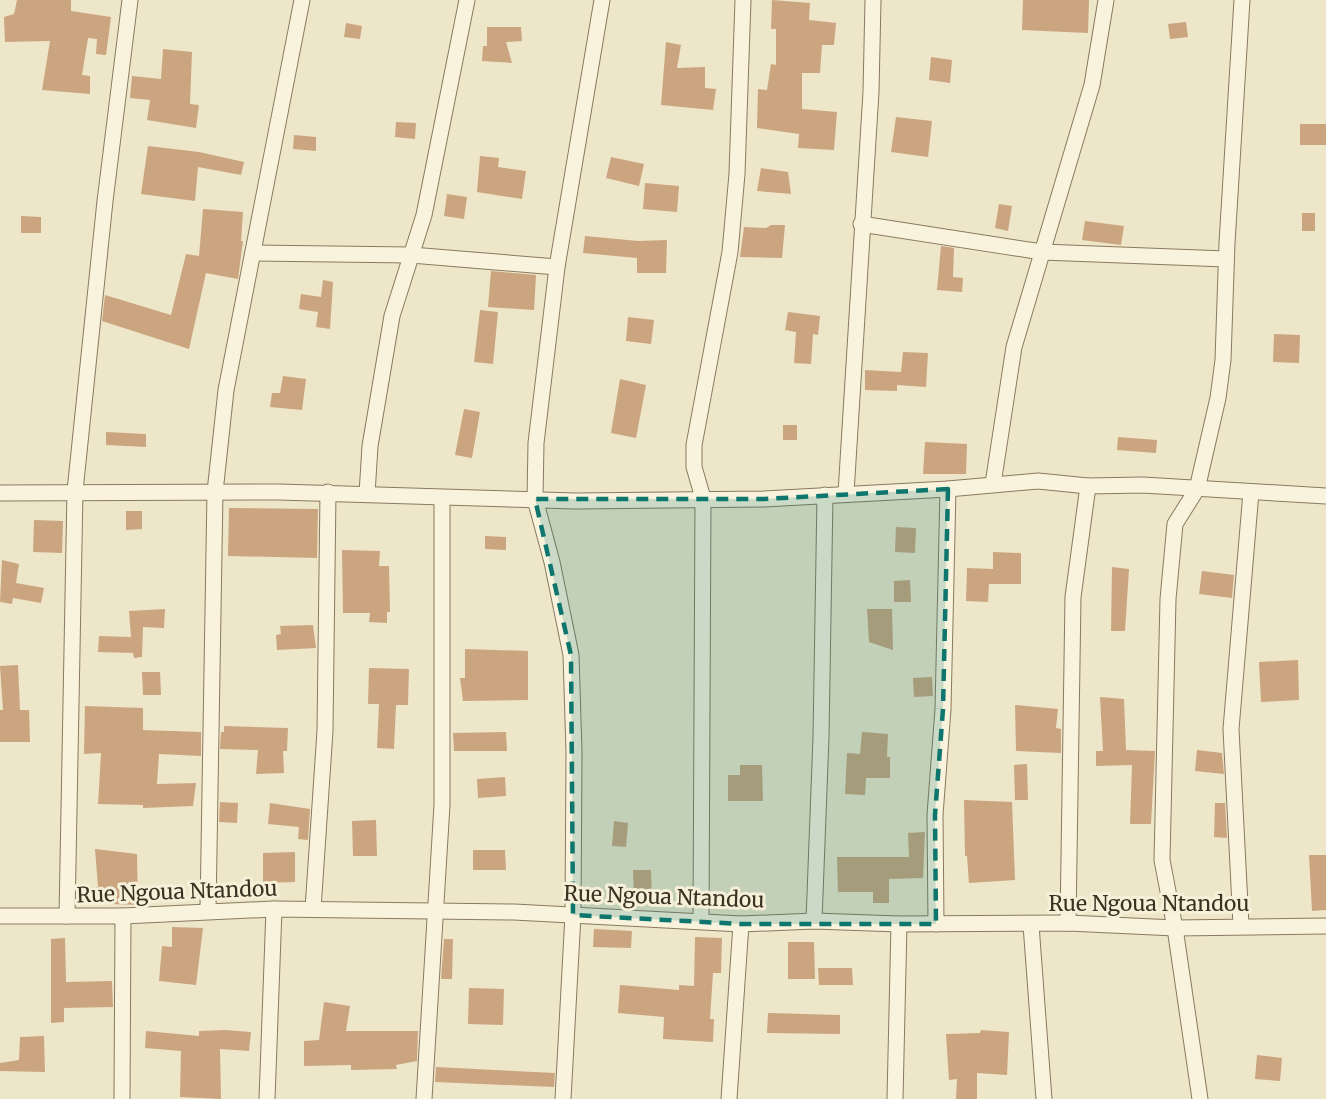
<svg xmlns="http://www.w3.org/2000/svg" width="1326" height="1099" viewBox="0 0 1326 1099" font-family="Merriweather,serif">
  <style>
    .building { fill: #cba580 }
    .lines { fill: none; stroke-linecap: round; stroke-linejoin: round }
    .street-casing { stroke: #8a795e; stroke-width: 17 }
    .street { stroke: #f9f3dd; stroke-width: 15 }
    .marked { fill: #0f766e; fill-opacity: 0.2; stroke: #0f766e; stroke-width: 4.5; stroke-dasharray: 12 8; stroke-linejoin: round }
    .labels { text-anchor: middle; stroke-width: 6; stroke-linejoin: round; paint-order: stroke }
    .street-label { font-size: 21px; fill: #3b3021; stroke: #f6f0d9 }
  </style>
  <rect width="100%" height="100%" fill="#eee6c9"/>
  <g class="building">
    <polygon points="17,0 71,0 71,11 111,17 106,55 96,54 97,39 88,38 82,75 90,76 90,94 42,90 50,41 5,42 4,17 14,14"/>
    <polygon points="772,0 810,3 809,20 836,23 834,45 822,45 820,73 802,73 802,109 837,112 834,150 798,148 799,134 757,128 758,89 767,90 771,64 776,65 776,29 771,29"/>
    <polygon points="1023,0 1089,0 1088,33 1022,30"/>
    <polygon points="1186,22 1188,37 1170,39 1168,24"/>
    <polygon points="346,23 362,26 360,39 344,37"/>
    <polygon points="487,27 521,27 522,41 506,42 512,63 482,61 483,46 487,46"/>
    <polygon points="666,42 681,45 677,68 705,67 705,88 716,89 713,110 661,105"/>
    <polygon points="163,49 192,52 190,104 199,105 196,128 147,120 150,100 130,98 132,76 161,79"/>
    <polygon points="931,57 952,60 950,83 929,80"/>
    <polygon points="896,117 932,121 928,157 891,152"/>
    <polygon points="396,122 416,123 415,139 395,137"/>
    <rect x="1300" y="124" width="26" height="21"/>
    <polygon points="294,135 316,137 316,151 293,149"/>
    <polygon points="148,146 199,152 244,162 241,175 198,167 195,201 141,194"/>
    <polygon points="480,156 499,158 498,167 526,171 522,199 477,192"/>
    <polygon points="611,157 644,164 639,186 606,178"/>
    <polygon points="761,168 788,172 791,194 757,191"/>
    <polygon points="645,183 679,186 677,212 643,209"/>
    <polygon points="447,194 467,197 464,219 444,216"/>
    <polygon points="999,204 1012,206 1008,231 995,228"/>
    <polygon points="203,209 243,212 241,241 243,241 238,279 206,273 189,349 102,321 105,295 171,315 186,254 199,256"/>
    <rect x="1302" y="213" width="13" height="18"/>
    <polygon points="21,216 41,217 41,233 21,233"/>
    <polygon points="1085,221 1124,226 1121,245 1082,240"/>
    <polygon points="771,225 785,225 782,258 740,257 744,227 766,228"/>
    <polygon points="585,236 638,241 667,240 666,273 637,273 637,258 583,253"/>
    <polygon points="941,246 954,248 953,277 963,278 962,292 937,290"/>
    <polygon points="491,271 536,275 534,310 488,307"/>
    <polygon points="323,280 333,282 330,329 316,327 318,312 299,309 301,294 321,297"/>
    <polygon points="480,310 498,312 493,364 474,362"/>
    <polygon points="788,312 820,316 818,335 813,334 811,364 794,363 796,332 785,330"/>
    <polygon points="628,317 654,320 651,344 626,341"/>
    <polygon points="1274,334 1300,335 1299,363 1273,362"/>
    <polygon points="903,352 928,353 926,387 897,385 897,391 865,390 865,370 901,372"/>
    <polygon points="283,376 306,379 302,410 270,407 272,393 280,393"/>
    <polygon points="620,379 646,385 636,438 611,433"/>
    <polygon points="464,409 480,412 472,458 455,455"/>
    <rect x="783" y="425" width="14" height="15"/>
    <polygon points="106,432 146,434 146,447 106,445"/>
    <polygon points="1118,437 1157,440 1156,453 1117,450"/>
    <polygon points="925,442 967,444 966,474 923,474"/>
    <polygon points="229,508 318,509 317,558 228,556"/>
    <polygon points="126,511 142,511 142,529 126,530"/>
    <polygon points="34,520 63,521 62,553 33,552"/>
    <polygon points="896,527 916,528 915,553 895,552"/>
    <polygon points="485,536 506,537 506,550 485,549"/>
    <polygon points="342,550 380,551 379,566 389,566 390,612 387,612 387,623 369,622 370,613 343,613"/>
    <polygon points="993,552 1021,553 1021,584 989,584 988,602 966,601 967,568 993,569"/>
    <polygon points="2,560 19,564 16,583 44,588 41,603 13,598 12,604 0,602"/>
    <polygon points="1112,567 1129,569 1125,631 1111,631"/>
    <polygon points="1202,571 1234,575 1232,598 1199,594"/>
    <polygon points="910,580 911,602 894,602 894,581"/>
    <polygon points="165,609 164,628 143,627 142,657 134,658 133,653 98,652 99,636 131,637 129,611"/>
    <polygon points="867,609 892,609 893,650 869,642"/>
    <polygon points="313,625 316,648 277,650 276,635 281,634 280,626"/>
    <polygon points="465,649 528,651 528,700 463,701 460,678 465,678"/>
    <polygon points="1298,660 1299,700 1261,702 1259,662"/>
    <polygon points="18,665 20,710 29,710 30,742 0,742 0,710 3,710 0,666"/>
    <polygon points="369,668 409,669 408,705 396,705 394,749 377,748 379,704 368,704"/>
    <polygon points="142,672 160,672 161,695 143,695"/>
    <polygon points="932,677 933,696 914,697 913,678"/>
    <polygon points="1100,697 1124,699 1126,750 1155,751 1151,824 1130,824 1132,765 1096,766 1096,751 1103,751"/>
    <polygon points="1015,705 1058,709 1056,728 1061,729 1061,753 1016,751"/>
    <polygon points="85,706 143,708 143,730 201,732 201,756 159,754 157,784 196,783 193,806 143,808 143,805 98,804 101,753 84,754"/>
    <polygon points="224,726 288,728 287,751 283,751 284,773 256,774 258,750 220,749 221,732 224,732"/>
    <polygon points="506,732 507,751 454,751 453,733"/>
    <polygon points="862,732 888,734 887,757 890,757 890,778 866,778 865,795 845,794 847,753 860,754"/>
    <polygon points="1197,750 1222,753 1224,774 1195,771"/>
    <polygon points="1027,764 1028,800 1015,800 1014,765"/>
    <polygon points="740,765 762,765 763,801 728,801 728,775 740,775"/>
    <polygon points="505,777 506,796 478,798 477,779"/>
    <polygon points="964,800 1012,802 1015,880 969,883 967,856 965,856"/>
    <polygon points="220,802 238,803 237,823 219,822"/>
    <polygon points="270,803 310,809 308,840 298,839 299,827 268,824"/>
    <polygon points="1215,803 1225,803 1227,838 1214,837"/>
    <polygon points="376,820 377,856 353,856 352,821"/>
    <polygon points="614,821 628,823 626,847 612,846"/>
    <polygon points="925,832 923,878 889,879 889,903 873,903 873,892 838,892 837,857 909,857 908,833"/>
    <polygon points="95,849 137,854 138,905 86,903 89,887 98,887"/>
    <polygon points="473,850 505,850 506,870 473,870"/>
    <polygon points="295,852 295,882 263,883 263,853"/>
    <polygon points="1309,855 1326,855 1326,910 1312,911"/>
    <polygon points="633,870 651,870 652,903 634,904"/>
    <polygon points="172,927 203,928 196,985 159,981 162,946 172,947"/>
    <polygon points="594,929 632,931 631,948 593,947"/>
    <polygon points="695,937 722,938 721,973 713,973 710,1019 714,1019 713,1042 663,1039 664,1017 618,1013 620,985 679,990 679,985 694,986"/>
    <polygon points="65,938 66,982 112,981 113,1007 64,1008 64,1022 51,1023 51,939"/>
    <polygon points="444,939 453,939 452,979 441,979"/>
    <polygon points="788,942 814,942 815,979 788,979"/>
    <polygon points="818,968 852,968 853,985 819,985"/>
    <polygon points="469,988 504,989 503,1025 468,1024"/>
    <polygon points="324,1002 350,1006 346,1031 418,1031 417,1061 396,1065 397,1069 351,1070 351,1065 304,1066 304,1041 319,1040"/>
    <polygon points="768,1013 840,1015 840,1034 767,1033"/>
    <polygon points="225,1030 251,1032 249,1051 220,1049 221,1099 180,1097 181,1051 145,1048 146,1031 199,1036 199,1031"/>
    <polygon points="981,1030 1009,1032 1007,1075 977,1073 977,1099 956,1099 957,1079 949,1080 946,1034 980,1033"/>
    <polygon points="44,1036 45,1072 0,1071 0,1063 19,1060 20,1037"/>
    <polygon points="1257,1055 1282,1058 1280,1081 1255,1079"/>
    <polygon points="436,1067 555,1073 554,1087 435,1082"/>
  </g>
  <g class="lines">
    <g class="street-casing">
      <g id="street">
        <polyline points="861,224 1042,252 1226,259"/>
        <polyline points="253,253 411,255 557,267"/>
        <polyline points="993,484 1014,347 1092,85 1106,0"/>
        <polyline points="0,493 279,492 575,501 764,499 948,489 1038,481 1088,486 1143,485 1326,496"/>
        <polyline points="846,493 871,92 873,0"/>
        <polyline points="367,494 370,446 392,316 424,215 467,0"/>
        <polyline points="313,909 325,731 328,492"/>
        <polyline points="208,910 215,492 226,390 302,0"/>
        <polyline points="0,916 123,916 274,909 514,912 741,924 814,921 899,924 1068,923 1175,928 1326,926"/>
        <polyline points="67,916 75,491 105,201 130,0"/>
        <polyline points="701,920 703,498 694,467 694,445 730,252 737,174 743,0"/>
        <polyline points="814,921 821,737 825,495"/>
        <polyline points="1068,923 1073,597 1088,486"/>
        <polyline points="936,924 935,815 943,709 948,489"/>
        <polyline points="1031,925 1044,1099"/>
        <polyline points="1241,925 1231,729 1251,492"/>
        <polyline points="122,1099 123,916"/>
        <polyline points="267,1099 274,909"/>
        <polyline points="424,1099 442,805 442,498"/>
        <polyline points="563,1099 573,915 574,752 571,655 552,562 535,499 536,443 557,267 602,0"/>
        <polyline points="729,1099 741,924"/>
        <polyline points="895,1099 899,924"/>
        <polyline points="1200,1099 1175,928 1162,860 1168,599 1175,524 1197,489 1218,398 1223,360 1227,243 1242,0"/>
      </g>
    </g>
    <use href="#street" class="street"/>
  </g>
  <path class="marked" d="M948 489 943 709 935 815 936 924H741L573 915 571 655 535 499H764Z"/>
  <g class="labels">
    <g class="street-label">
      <text transform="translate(177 892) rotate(-2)" y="7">Rue Ngoua Ntandou</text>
      <text transform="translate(664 897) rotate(2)" y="7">Rue Ngoua Ntandou</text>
      <text x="1149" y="911">Rue Ngoua Ntandou</text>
    </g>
  </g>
</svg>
